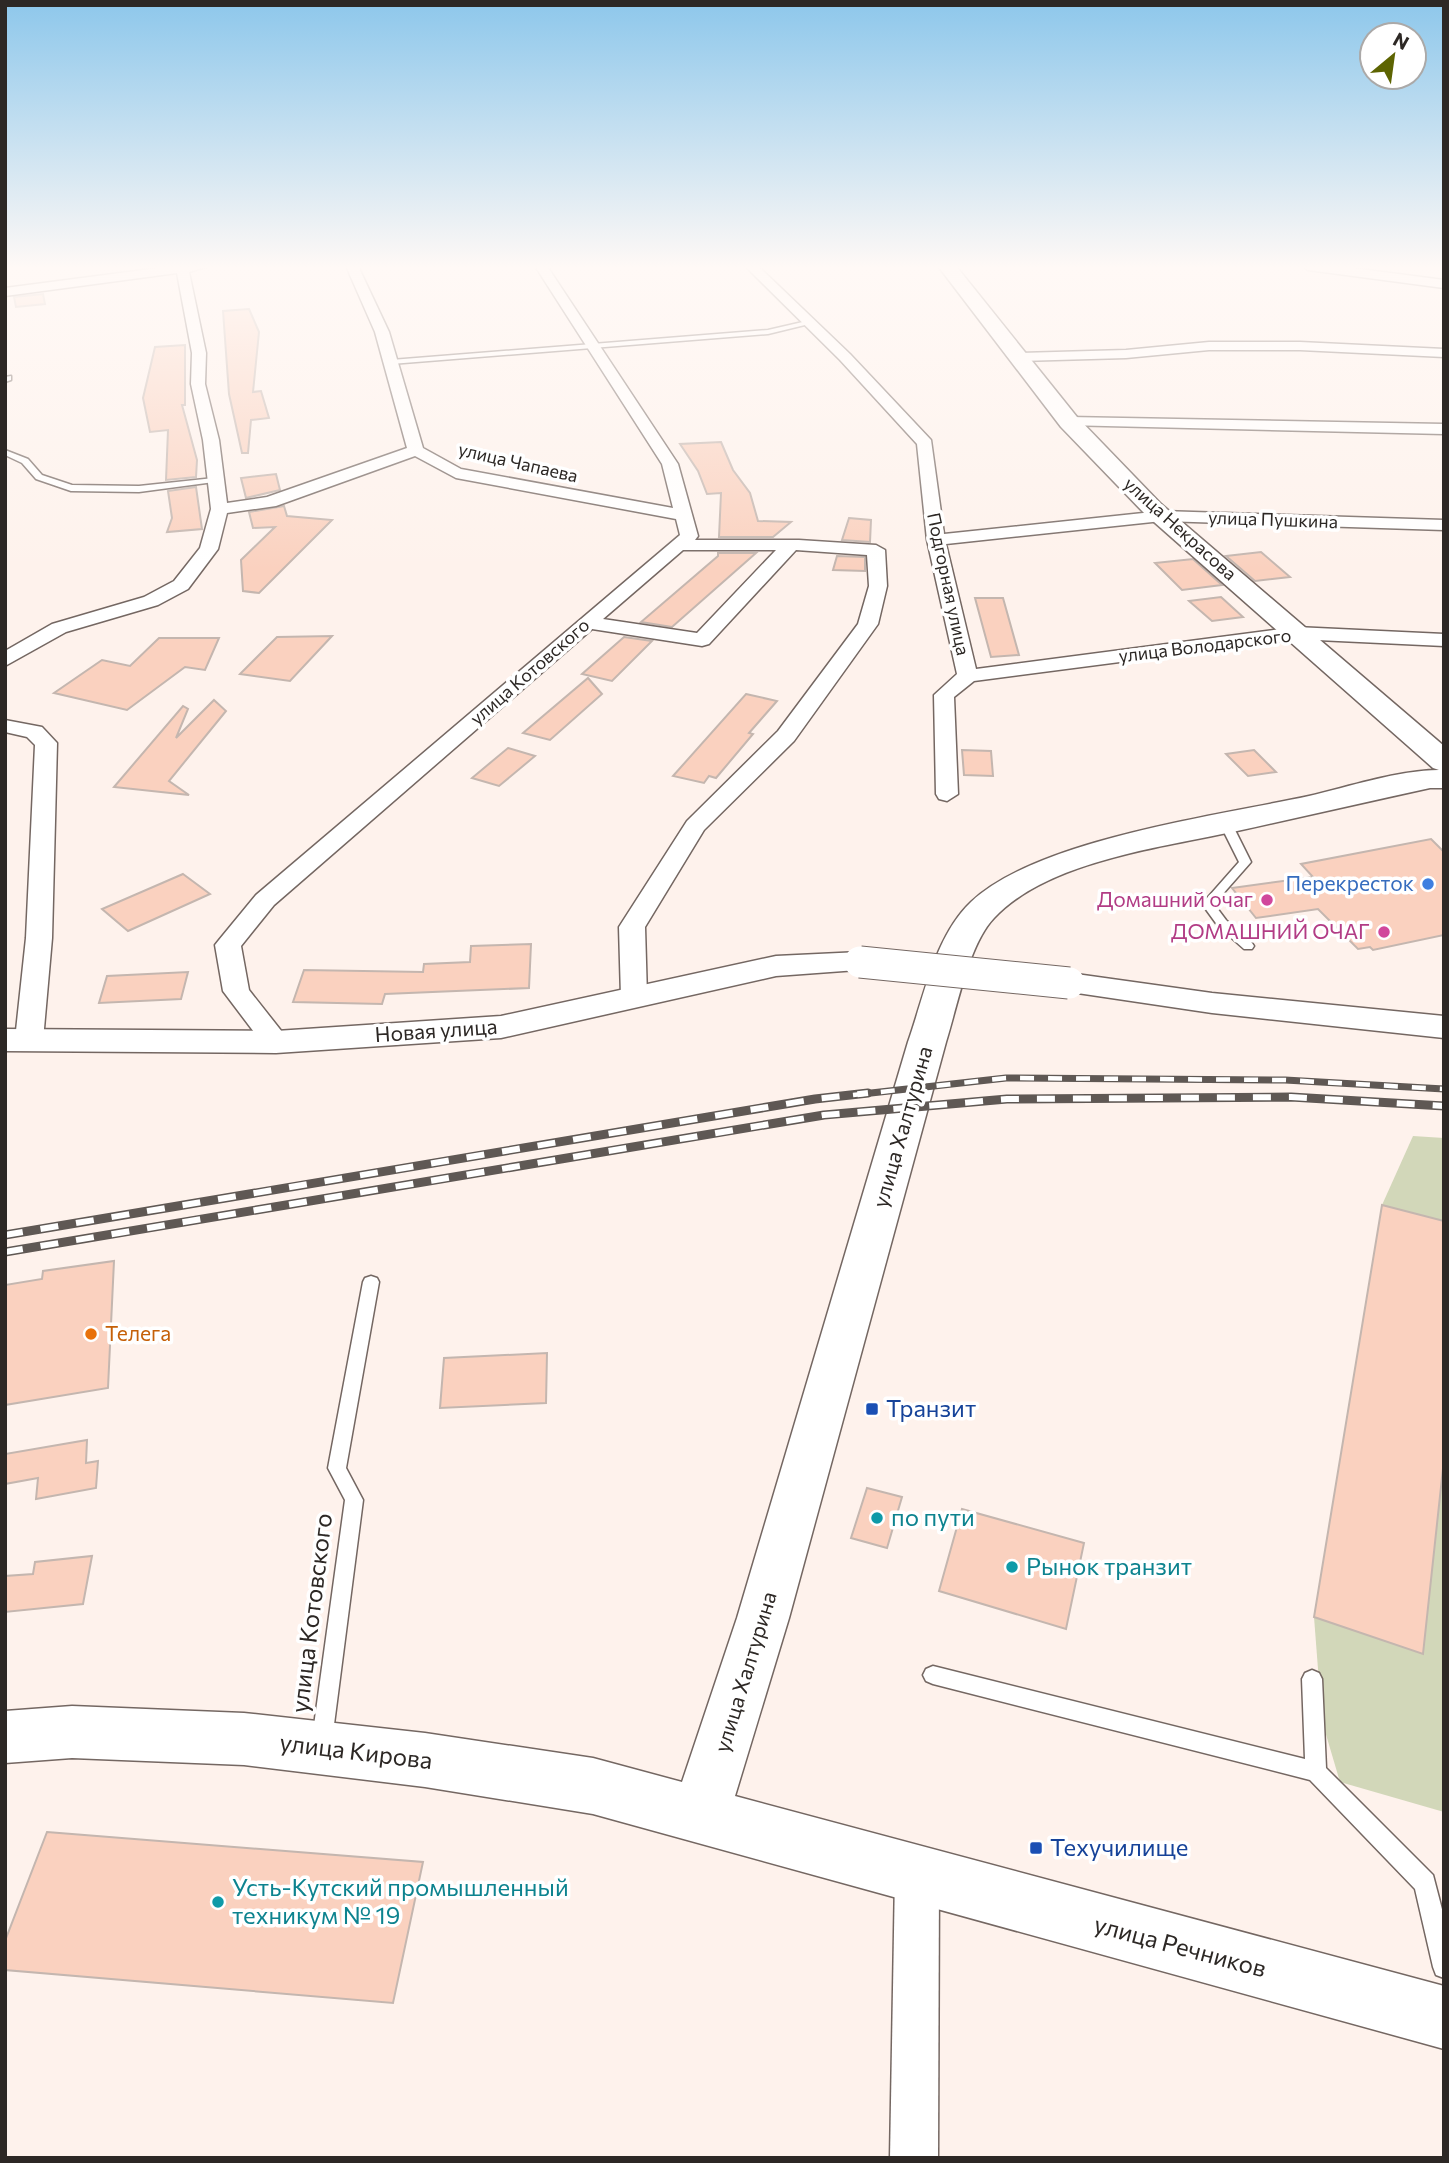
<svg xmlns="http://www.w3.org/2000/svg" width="1449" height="2163" viewBox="0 0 1449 2163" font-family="Commissioner,sans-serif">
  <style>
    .green { fill: #d2d7b9 }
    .building { fill: #fad1bf; stroke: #c4b6af; stroke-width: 2 }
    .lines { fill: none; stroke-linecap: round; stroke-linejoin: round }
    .service-casing { stroke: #746762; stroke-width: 3 }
    .minor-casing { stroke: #746762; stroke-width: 3 }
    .tertiary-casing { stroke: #746762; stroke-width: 3 }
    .secondary-casing { stroke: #746762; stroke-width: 3 }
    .service { fill: #fff; fill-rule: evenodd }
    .minor { fill: #fff; fill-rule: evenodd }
    .tertiary { fill: #fff; fill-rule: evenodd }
    .secondary { fill: #fff; fill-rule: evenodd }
    .rail-far1-casing { stroke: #5f5854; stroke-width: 7 }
    .rail-casing { stroke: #5f5854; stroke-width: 9 }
    .rail-far1 { stroke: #fff; stroke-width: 4.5; stroke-dasharray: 14; stroke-linecap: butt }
    .rail { stroke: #fff; stroke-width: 6; stroke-dasharray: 18; stroke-linecap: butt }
    .tertiary-bridge-casing { stroke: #746762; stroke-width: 33; stroke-linecap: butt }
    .tertiary-bridge { stroke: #fff; stroke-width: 31 }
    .shop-dot { fill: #3f7fe0; stroke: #fff; stroke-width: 2.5 }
    .hotel-dot { fill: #d1479c; stroke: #fff; stroke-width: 2.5 }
    .food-dot { fill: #e8710a; stroke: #fff; stroke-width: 2.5 }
    .transit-dot { fill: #1a4fb4; stroke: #fff; stroke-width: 2.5 }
    .culture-dot { fill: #0f9aa8; stroke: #fff; stroke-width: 2.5 }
    .labels { text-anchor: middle; stroke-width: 7; stroke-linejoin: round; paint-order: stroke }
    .far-street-label { font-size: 18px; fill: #2d2825; stroke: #fff }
    .shop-label { font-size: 21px; fill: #366cbe; stroke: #fff; text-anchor: end }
    .hotel-label { font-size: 21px; fill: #b23c85; stroke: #fff; text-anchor: end }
    .street-label { font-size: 21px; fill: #2d2825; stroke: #fff }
    .food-label { font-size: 21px; fill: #c56008; stroke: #fff; text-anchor: start }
    .near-transit-label { font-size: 24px; fill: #164399; stroke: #fff; text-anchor: start }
    .near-culture-label { font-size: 24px; fill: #0d838f; stroke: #fff; text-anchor: start }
    .near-street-label { font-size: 24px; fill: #2d2825; stroke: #fff }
  </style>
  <rect width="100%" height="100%" fill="#fef2ec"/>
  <polygon class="green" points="1413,1136 1444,1138 1444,1812 1340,1782 1322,1721 1314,1617 1382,1205"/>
  <g class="building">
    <polygon points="43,294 45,304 16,307 14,297"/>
    <polygon points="249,309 259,332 253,392 261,391 269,418 251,420 248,453 242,453 229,394 223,311"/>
    <polygon points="185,345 185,405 182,405 197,460 196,477 166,480 168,430 150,432 143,398 155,347"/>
    <polygon points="721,442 733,470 750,493 758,521 791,522 773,537 719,537 721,493 707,494 698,471 680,444"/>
    <polygon points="276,474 280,490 246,498 241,478"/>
    <polygon points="196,487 202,529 167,532 172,518 168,491"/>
    <polygon points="284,506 287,516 332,520 259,593 243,591 241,560 275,527 253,528 249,512"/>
    <polygon points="849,518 871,520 870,542 842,540"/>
    <polygon points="1261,552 1290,577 1255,581 1226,556"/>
    <polygon points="718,553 756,553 672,627 641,622 718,556"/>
    <polygon points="837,556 865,557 865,571 833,570"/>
    <polygon points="1193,559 1222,585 1182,590 1155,563"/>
    <polygon points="1221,597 1243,617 1212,621 1189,601"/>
    <polygon points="975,598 1003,598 1019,655 991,657"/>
    <polygon points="332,636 290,681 240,674 277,637"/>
    <polygon points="624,637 652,641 612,681 582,674"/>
    <polygon points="159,638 219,638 205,670 185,667 127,710 54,693 102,660 130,666"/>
    <polygon points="588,678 602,694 550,740 523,733"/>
    <polygon points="746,694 777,701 749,733 753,734 716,778 709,776 704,783 673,776"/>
    <polygon points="214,700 226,711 169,781 189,795 114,787 183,706 188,709 176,738"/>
    <polygon points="508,748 535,756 499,786 472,778"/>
    <polygon points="962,750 991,751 993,776 964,775"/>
    <polygon points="1254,750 1276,772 1248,776 1226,754"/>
    <polygon points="1431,839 1444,852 1444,935 1373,950 1370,947 1358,949 1318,909 1256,918 1232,888 1313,877 1301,864"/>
    <polygon points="183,874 210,894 128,931 102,909"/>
    <polygon points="531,944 529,988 385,994 382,1004 293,1002 304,970 423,972 424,964 470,962 471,946"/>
    <polygon points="188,972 181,999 99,1003 107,976"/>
    <polygon points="1382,1205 1444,1221 1444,1459 1423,1654 1314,1617"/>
    <polygon points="114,1261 108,1388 5,1405 5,1285 42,1279 43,1271"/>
    <polygon points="547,1353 546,1403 440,1408 444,1358"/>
    <polygon points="87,1440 86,1463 98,1461 96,1488 36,1499 38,1478 5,1484 5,1454"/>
    <polygon points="867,1488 902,1497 887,1548 851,1538"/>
    <polygon points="962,1509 1084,1543 1066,1629 939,1591"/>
    <polygon points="92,1556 83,1604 5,1612 5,1576 33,1574 35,1562"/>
    <polygon points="47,1832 423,1862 393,2003 5,1970 5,1941"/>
  </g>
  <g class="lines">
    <g class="service-casing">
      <g id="service">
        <polygon points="807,321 809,324 768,334 391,364 387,362 391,360 768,330"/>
        <polygon points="11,376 11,380 5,382 5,377"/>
        <polygon points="5,450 28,459 42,475 72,485 139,486 214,478 218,480 214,482 139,492 71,491 36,479 22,463 5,455"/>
        <polygon points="1226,821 1232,824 1251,862 1214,904 1226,920 1252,943 1254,946 1252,949 1244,949 1218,926 1202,904 1239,862 1220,824"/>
        <polygon points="371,1276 377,1278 379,1282 346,1468 363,1500 332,1740 329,1747 322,1750 315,1747 312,1740 345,1500 328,1468 363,1282 365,1278"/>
        <polygon points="933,1666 1305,1759 1302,1679 1305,1673 1312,1670 1319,1673 1322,1679 1326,1768 1433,1875 1444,1917 1444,1978 1436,1975 1433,1967 1415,1889 1310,1780 933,1684 926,1681 923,1675 926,1669"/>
      </g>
    </g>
    <g class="minor-casing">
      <g id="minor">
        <path d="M174 266H209L189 272 206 353 205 384 219 440 227 503 267 497 407 448 375 332 346 266H358L389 332 423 448 461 469 673 508 662 464 535 266H547L678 464 698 536 695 540H799L876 545 885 550 887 586 878 624 794 741 704 830 645 927 647 997 643 1003H625L621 997 619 927 687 821 778 731 858 624 869 586 867 555 796 550 709 644 702 646 592 629 274 905 241 946 249 990 290 1042 286 1048 276 1051 266 1048 223 991 215 945 219 940 256 895 680 535 676 519 456 478 415 456 276 506 227 513 218 549 188 589 158 605 66 632 5 666V651L52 624 144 597 174 581 200 548 211 509 203 440 191 384 192 353 177 273 5 296V288ZM683 550H776L697 633 603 619Z"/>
        <polygon points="745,266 758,266 850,354 931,440 944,534 1162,511 1444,520 1444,530 1162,521 946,544 976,669 1296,627 1444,634 1444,646 1296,639 974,681 954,697 958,794 947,801 939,799 936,794 934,695 957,674 927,540 917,444 840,360"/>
        <polygon points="1302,266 1337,266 1444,280 1444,288 1308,270"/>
        <polygon points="1209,342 1300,342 1444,349 1444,357 1300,350 1209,350 1126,358 1020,361 1013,357 1020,353 1126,350"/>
        <polygon points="1069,417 1444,424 1444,434 1064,425 1064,419"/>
        <polygon points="5,720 42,727 57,743 52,938 43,1040 39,1046 29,1049 19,1046 15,1040 26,938 35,745 27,737 5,732"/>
        <polygon points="917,1854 932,1861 939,1876 938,2158 890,2158 895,1876 902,1861"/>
      </g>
    </g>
    <g class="tertiary-casing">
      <g id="tertiary">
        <polygon points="860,952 871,955 876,962 871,969 776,976 501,1038 276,1053 5,1051 5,1029 276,1031 501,1016 776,956"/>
        <polygon points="1069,973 1212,993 1444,1016 1444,1038 1212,1013 1057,990 1053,983 1057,976"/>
      </g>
    </g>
    <g class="secondary-casing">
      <path id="secondary" d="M938 266H956L1077 417 1161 504 1444 746V788H1430C1366 802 1301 817 1237 831 1163 847 1047 861 994 918 969 944 957 1007 946 1042L789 1618 735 1796 1444 1986V2049L593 1814 425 1787 244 1765 72 1758 5 1763V1711L72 1706 244 1713 425 1733 593 1758 682 1782 737 1618 908 1042C924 997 935 936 971 902 1038 839 1217 816 1309 796 1348 787 1399 770 1439 770L1433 768 1145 514 1061 427Z"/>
    </g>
    <use href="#service" class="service"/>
    <use href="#minor" class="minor"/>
    <use href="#tertiary" class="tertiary"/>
    <use href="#secondary" class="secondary"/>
    <g class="rail-far1-casing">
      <polyline id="rail-far1" points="853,1095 1006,1078 1285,1080 1444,1089"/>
    </g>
    <g class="rail-casing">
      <g id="rail">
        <polyline points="5,1235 815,1099 868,1093"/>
        <polyline points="5,1252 824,1115 1007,1099 1291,1097 1444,1106"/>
      </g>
    </g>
    <use href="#rail-far1" class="rail-far1"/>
    <use href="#rail" class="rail"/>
    <g class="tertiary-bridge-casing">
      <polyline id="tertiary-bridge" points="860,962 1069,983"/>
    </g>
    <use href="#tertiary-bridge" class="tertiary-bridge"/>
  </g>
  <linearGradient id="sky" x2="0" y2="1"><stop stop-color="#8dc7eb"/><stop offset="0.47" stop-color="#fff9f6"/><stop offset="1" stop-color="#fff9f6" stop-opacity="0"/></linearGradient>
  <rect width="1449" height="569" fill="url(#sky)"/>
  <circle class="shop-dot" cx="1428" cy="884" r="7"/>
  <g class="hotel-dot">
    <circle cx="1267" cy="900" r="7"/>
    <circle cx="1384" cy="932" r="7"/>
  </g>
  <circle class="food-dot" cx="91" cy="1334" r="7"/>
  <g class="transit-dot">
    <rect x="865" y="1402" width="14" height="14" rx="3.5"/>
    <rect x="1029" y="1841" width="14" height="14" rx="3.5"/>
  </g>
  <g class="culture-dot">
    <circle cx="877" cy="1518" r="7"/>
    <circle cx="1012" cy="1567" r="7"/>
    <circle cx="218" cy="1902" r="7"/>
  </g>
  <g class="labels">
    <g class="far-street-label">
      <text transform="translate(518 463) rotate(13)" y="6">улица Чапаева</text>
      <text transform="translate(1273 520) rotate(2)" y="6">улица Пушкина</text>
      <text transform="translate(1180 529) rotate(42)" y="6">улица Некрасова</text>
      <text transform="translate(948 584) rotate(78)" y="6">Подгорная улица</text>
      <text transform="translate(1205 646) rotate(-7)" y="6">улица Володарского</text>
      <text transform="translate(530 672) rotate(-41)" y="6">улица Котовского</text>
    </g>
    <g class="shop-label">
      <text x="1414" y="891">Перекресток</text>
    </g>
    <g class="hotel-label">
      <text x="1253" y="907">Домашний очаг</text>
      <text x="1370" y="939">ДОМАШНИЙ ОЧАГ</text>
    </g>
    <g class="street-label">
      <text transform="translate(436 1031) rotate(-4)" y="7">Новая улица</text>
      <text transform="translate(903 1127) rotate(-74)" y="7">улица Халтурина</text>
      <text transform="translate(746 1672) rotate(-73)" y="7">улица Халтурина</text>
    </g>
    <g class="food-label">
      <text x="105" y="1341">Телега</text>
    </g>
    <g class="near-transit-label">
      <text x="886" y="1417">Транзит</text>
      <text x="1050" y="1856">Техучилище</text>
    </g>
    <g class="near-culture-label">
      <text x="891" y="1526">по пути</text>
      <text x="1026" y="1575">Рынок транзит</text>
      <text x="232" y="1896">Усть-Кутский промышленный<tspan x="232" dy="28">техникум № 19</tspan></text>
    </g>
    <g class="near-street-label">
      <text transform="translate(312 1613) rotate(-83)" y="8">улица Котовского</text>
      <text transform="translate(356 1752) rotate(7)" y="8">улица Кирова</text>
      <text transform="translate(1180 1947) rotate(15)" y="8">улица Речников</text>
    </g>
  </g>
  <rect width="1449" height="2163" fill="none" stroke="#2d2825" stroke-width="14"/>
  <g transform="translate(1393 56) rotate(29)"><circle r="33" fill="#ffffff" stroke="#aba9a8" stroke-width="2"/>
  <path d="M0-5L12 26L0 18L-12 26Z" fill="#5d6402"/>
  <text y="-10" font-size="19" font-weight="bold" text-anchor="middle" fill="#2d2825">N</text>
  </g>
</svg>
